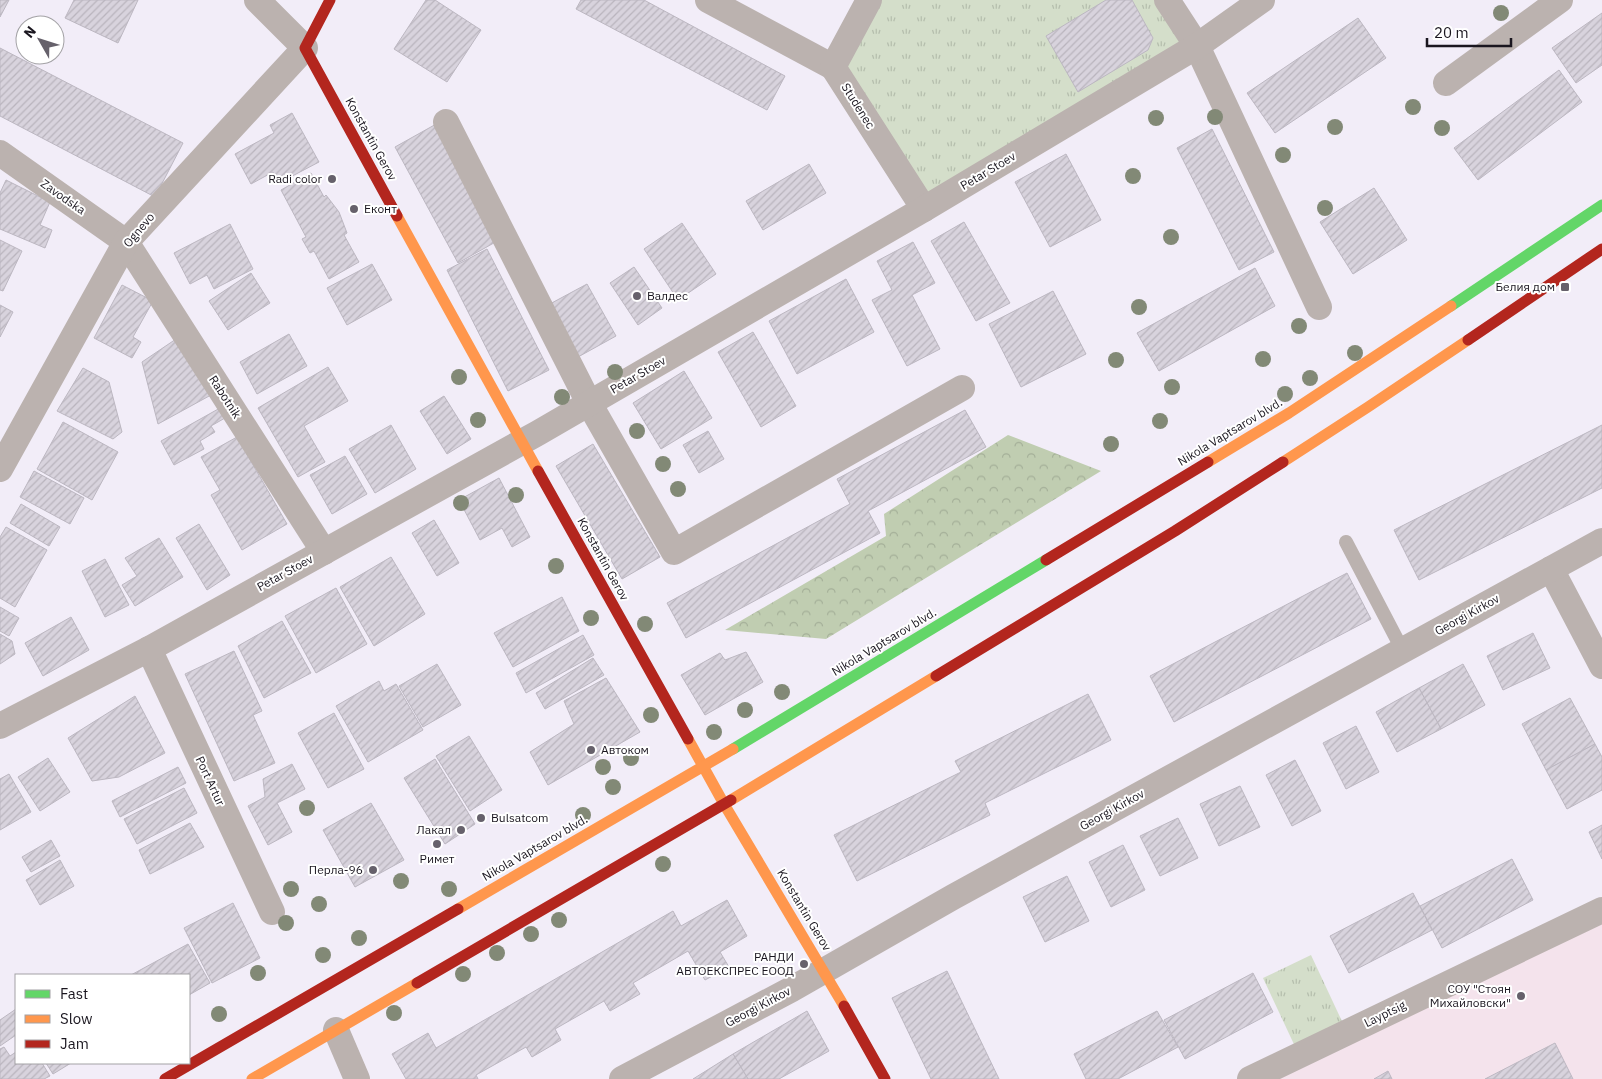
<svg xmlns="http://www.w3.org/2000/svg" width="1602" height="1079" viewBox="0 0 1602 1079" font-family="'IBM Plex Sans',sans-serif">
  <style>
    .education { fill: #f4e3ec }
    .forest { fill: url(#forest-crowns) }
    .park { fill: url(#park-tufts) }
    .building { fill: url(#building-hatch); stroke: #bcb7c1 }
    .lines { fill: none; stroke-linecap: round; stroke-linejoin: round }
    .lane { stroke: #bbb2af; stroke-width: 14 }
    .street { stroke: #bbb2af; stroke-width: 26 }
    .fast { stroke: #63d668; stroke-width: 11 }
    .slow { stroke: #ff974d; stroke-width: 11 }
    .jam { stroke: #b3261e; stroke-width: 11 }
    .tree { fill: #828976 }
    .poi-dot { fill: #66616b; stroke: #fff; stroke-width: 2 }
    .labels { text-anchor: middle; stroke-width: 4; stroke-linejoin: round; paint-order: stroke }
    .street-label { font-size: 12px; fill: #1a161f; stroke: #fff }
    .poi-label { font-size: 12px; fill: #1a161f; stroke: #fff; text-anchor: end }
  </style>
  <defs>
    <pattern id="forest-crowns" width="20" height="18" patternUnits="userSpaceOnUse" patternTransform="scale(1.25)"><rect width="20" height="18" fill="#c0cdb1"/><path d="M2 6a3 3 0 1 1 6 0M12 15a3 3 0 1 1 6 0" fill="none" stroke="#a4af98"/></pattern>
    <pattern id="park-tufts" width="24" height="20" patternUnits="userSpaceOnUse" patternTransform="scale(1.25)"><rect width="24" height="20" fill="#d4deca"/><path d="M3 7l-1-3M5 7V3M7 7l1-3M15 17l-1-3M17 17v-4M19 17l1-3" fill="none" stroke="#b5bead"/></pattern>
    <pattern id="building-hatch" width="6" height="6" patternUnits="userSpaceOnUse" patternTransform="scale(1.25)"><rect width="6" height="6" fill="#d8d3dd"/><path d="M-1 1l2-2M0 6l6-6M5 7l2-2" fill="none" stroke="#b9b4bd"/></pattern>
  </defs>
  <rect width="100%" height="100%" fill="#f2edf8"/>
  <polygon class="education" points="1602,913 1602,1079 1278,1079"/>
  <polygon class="forest" points="1008,435 1101,471 826,639 725,630 886,536 884,514"/>
  <g class="park">
    <polygon points="869,0 1167,0 1197,46 924,209 833,67"/>
    <polygon points="1311,955 1347,1032 1299,1055 1263,978"/>
  </g>
  <g class="building">
    <polygon points="0,0 9,0 0,17"/>
    <polygon points="74,0 138,0 118,43 65,18"/>
    <polygon points="426,0 435,0 481,30 447,82 394,49"/>
    <polygon points="581,0 644,0 785,76 767,110 576,9"/>
    <polygon points="1106,0 1132,0 1153,38 1148,50 1078,92 1046,36"/>
    <polygon points="1602,13 1602,65 1576,83 1552,48"/>
    <polygon points="1358,18 1386,58 1275,133 1247,93"/>
    <polygon points="0,48 183,143 155,197 0,116"/>
    <polygon points="1559,70 1582,102 1478,180 1454,148"/>
    <polygon points="292,113 319,162 279,183 273,172 251,184 235,154 274,133 270,125"/>
    <polygon points="438,123 501,239 458,263 395,147"/>
    <polygon points="1212,129 1274,252 1239,270 1177,148"/>
    <polygon points="1066,154 1101,220 1050,247 1015,182"/>
    <polygon points="809,164 826,193 763,230 746,201"/>
    <polygon points="311,173 324,197 326,195 339,212 347,233 344,235 359,262 329,279 314,251 310,253 302,239 306,237 281,190"/>
    <polygon points="6,180 50,202 40,225 52,230 45,248 0,229 0,193"/>
    <polygon points="1374,188 1407,240 1353,274 1320,222"/>
    <polygon points="964,222 1010,303 976,321 931,241"/>
    <polygon points="682,223 716,274 678,300 644,249"/>
    <polygon points="230,224 253,269 214,289 207,275 190,284 174,253"/>
    <polygon points="0,240 22,251 3,291 0,290"/>
    <polygon points="913,242 935,283 912,295 940,349 907,366 872,300 892,290 877,261"/>
    <polygon points="487,249 549,370 508,391 447,270"/>
    <polygon points="372,264 392,300 347,325 327,288"/>
    <polygon points="634,267 662,308 638,325 610,283"/>
    <polygon points="1255,268 1275,306 1159,371 1137,333"/>
    <polygon points="251,273 270,303 228,330 209,301"/>
    <polygon points="846,279 874,332 797,374 769,321"/>
    <polygon points="587,284 616,336 578,357 548,305"/>
    <polygon points="122,285 153,301 133,337 141,342 132,358 94,338"/>
    <polygon points="1053,291 1086,354 1021,387 989,324"/>
    <polygon points="0,305 13,312 0,337"/>
    <polygon points="753,332 796,406 761,427 718,352"/>
    <polygon points="289,334 307,366 257,394 240,362"/>
    <polygon points="179,337 211,395 158,424 142,362"/>
    <polygon points="328,367 348,401 304,426 325,462 298,477 258,408"/>
    <polygon points="83,368 109,382 122,432 113,439 57,411"/>
    <polygon points="684,371 712,418 661,449 633,403"/>
    <polygon points="444,396 471,439 447,454 420,411"/>
    <polygon points="220,408 225,418 211,426 215,432 200,441 204,449 174,465 161,441"/>
    <polygon points="965,410 986,447 868,511 880,533 686,638 667,603 850,504 837,479"/>
    <polygon points="63,422 118,452 92,500 37,469"/>
    <polygon points="391,425 416,469 375,493 349,449"/>
    <polygon points="1602,425 1602,488 1419,580 1394,530"/>
    <polygon points="708,431 724,459 699,473 683,445"/>
    <polygon points="237,437 287,524 242,550 211,495 220,490 201,457"/>
    <polygon points="593,444 660,557 622,579 556,466"/>
    <polygon points="345,456 367,494 332,514 310,475"/>
    <polygon points="34,471 84,498 70,524 20,497"/>
    <polygon points="499,478 530,537 512,547 502,528 480,540 459,500"/>
    <polygon points="21,504 60,527 49,546 10,523"/>
    <polygon points="434,520 459,563 437,576 412,533"/>
    <polygon points="199,524 230,575 207,590 176,538"/>
    <polygon points="6,527 47,550 15,607 0,598 0,537"/>
    <polygon points="159,538 183,577 135,606 122,585 137,576 125,558"/>
    <polygon points="391,557 425,614 374,646 340,587"/>
    <polygon points="105,559 129,605 105,617 82,571"/>
    <polygon points="1347,573 1371,619 1174,722 1150,676"/>
    <polygon points="336,588 367,644 316,673 285,616"/>
    <polygon points="562,597 579,631 513,667 494,633"/>
    <polygon points="0,607 19,618 9,636 0,631"/>
    <polygon points="71,617 89,650 43,676 25,643"/>
    <polygon points="282,621 311,673 264,698 238,646"/>
    <polygon points="1533,633 1550,668 1503,690 1487,656"/>
    <polygon points="0,634 12,641 15,654 0,664"/>
    <polygon points="583,635 594,655 526,693 516,673"/>
    <polygon points="234,651 262,711 253,715 275,763 234,781 185,674"/>
    <polygon points="746,652 763,682 705,715 681,675 720,653 725,660"/>
    <polygon points="593,658 604,675 545,709 536,693"/>
    <polygon points="437,664 461,705 423,727 399,686"/>
    <polygon points="1463,664 1485,705 1441,729 1419,688"/>
    <polygon points="606,678 640,732 548,785 530,752 574,724 564,701"/>
    <polygon points="379,681 384,691 396,684 423,730 368,762 336,706"/>
    <polygon points="1419,688 1441,729 1397,752 1376,712"/>
    <polygon points="1088,694 1111,740 985,803 990,815 857,881 834,835 961,772 955,761"/>
    <polygon points="135,696 165,753 119,777 92,781 68,738"/>
    <polygon points="1570,698 1595,744 1546,770 1522,724"/>
    <polygon points="334,713 364,769 328,788 298,733"/>
    <polygon points="1356,726 1379,772 1346,789 1323,743"/>
    <polygon points="469,736 502,790 470,811 436,756"/>
    <polygon points="1595,744 1602,757 1602,790 1567,809 1546,770"/>
    <polygon points="48,758 70,792 40,811 18,777"/>
    <polygon points="435,759 475,824 445,844 404,778"/>
    <polygon points="1295,760 1321,811 1292,826 1266,775"/>
    <polygon points="292,764 305,789 277,803 292,832 268,845 248,806 265,797 263,779"/>
    <polygon points="178,767 186,783 120,817 112,801"/>
    <polygon points="9,774 31,812 0,830 0,779"/>
    <polygon points="1240,786 1260,827 1219,846 1200,804"/>
    <polygon points="184,788 197,813 137,844 124,819"/>
    <polygon points="371,803 404,860 355,887 323,830"/>
    <polygon points="1178,818 1198,858 1160,876 1140,836"/>
    <polygon points="190,823 204,847 150,874 139,850"/>
    <polygon points="1602,825 1602,859 1589,832"/>
    <polygon points="51,840 60,856 31,872 22,857"/>
    <polygon points="1123,845 1145,890 1111,907 1089,862"/>
    <polygon points="1512,859 1533,900 1442,948 1420,906"/>
    <polygon points="60,860 74,886 40,905 26,880"/>
    <polygon points="1067,876 1089,921 1045,942 1023,897"/>
    <polygon points="1413,893 1432,930 1349,973 1330,936"/>
    <polygon points="727,900 747,936 720,952 729,967 705,980 688,951 633,983 640,994 610,1011 604,1001 555,1029 561,1040 532,1057 526,1047 476,1075 478,1079 406,1079 392,1054 428,1033 436,1048 673,911 681,926"/>
    <polygon points="233,903 260,958 212,983 184,928"/>
    <polygon points="188,944 210,983 189,995 189,975 131,975"/>
    <polygon points="947,971 999,1079 931,1079 892,998"/>
    <polygon points="1253,973 1273,1012 1185,1059 1164,1020"/>
    <polygon points="16,1009 16,1035 0,1046 0,1020"/>
    <polygon points="807,1011 829,1051 779,1079 748,1079 733,1054"/>
    <polygon points="1157,1011 1178,1047 1118,1079 1086,1079 1074,1054"/>
    <polygon points="1555,1043 1573,1079 1485,1079"/>
    <polygon points="4,1047 10,1056 16,1052 16,1063 42,1063 50,1076 44,1079 0,1079 0,1049"/>
    <polygon points="733,1054 748,1079 693,1079"/>
    <polygon points="46,1063 71,1063 53,1074"/>
    <polygon points="1388,1071 1392,1079 1374,1079"/>
  </g>
  <g class="lines">
    <polyline class="lane" points="1346,542 1403,651"/>
    <g class="street">
      <polyline points="708,0 833,67"/>
      <polyline points="869,0 833,67 924,209"/>
      <polyline points="1167,0 1197,46 1319,307"/>
      <polyline points="1446,83 1560,0"/>
      <polyline points="446,122 589,403 674,552 962,388"/>
      <polyline points="0,153 126,242 324,552"/>
      <polyline points="0,469 126,242 305,48 257,0"/>
      <polyline points="1551,569 1602,666"/>
      <polyline points="149,649 272,912"/>
      <polyline points="0,726 149,649 538,433 924,209 1197,46 1262,0"/>
      <polyline points="336,1030 357,1079"/>
      <polyline points="622,1079 792,989 953,897 1602,541"/>
      <polyline points="1250,1079 1602,910"/>
    </g>
    <g class="fast">
      <polyline points="1451,306 1602,205"/>
      <polyline points="733,749 1046,560"/>
    </g>
    <g class="slow">
      <polyline points="397,216 538,471"/>
      <polyline points="1208,462 1289,413 1451,306"/>
      <polyline points="1283,462 1368,407 1468,340"/>
      <polyline points="688,739 724,804 844,1006"/>
      <polyline points="731,800 936,676"/>
      <polyline points="458,909 733,749"/>
      <polyline points="252,1079 417,983"/>
    </g>
    <g class="jam">
      <polyline points="330,0 305,48 397,216"/>
      <polyline points="1468,340 1602,249"/>
      <polyline points="538,471 688,739"/>
      <polyline points="1046,560 1208,462"/>
      <polyline points="936,676 1175,531 1283,462"/>
      <polyline points="417,983 731,800"/>
      <polyline points="844,1006 885,1079"/>
      <polyline points="165,1079 458,909"/>
    </g>
  </g>
  <g class="tree">
    <circle cx="1501" cy="13" r="8"/>
    <circle cx="1413" cy="107" r="8"/>
    <circle cx="1215" cy="117" r="8"/>
    <circle cx="1156" cy="118" r="8"/>
    <circle cx="1335" cy="127" r="8"/>
    <circle cx="1442" cy="128" r="8"/>
    <circle cx="1283" cy="155" r="8"/>
    <circle cx="1133" cy="176" r="8"/>
    <circle cx="1325" cy="208" r="8"/>
    <circle cx="1171" cy="237" r="8"/>
    <circle cx="1139" cy="307" r="8"/>
    <circle cx="1299" cy="326" r="8"/>
    <circle cx="1355" cy="353" r="8"/>
    <circle cx="1263" cy="359" r="8"/>
    <circle cx="1116" cy="360" r="8"/>
    <circle cx="615" cy="372" r="8"/>
    <circle cx="459" cy="377" r="8"/>
    <circle cx="1310" cy="378" r="8"/>
    <circle cx="1172" cy="387" r="8"/>
    <circle cx="1285" cy="394" r="8"/>
    <circle cx="562" cy="397" r="8"/>
    <circle cx="478" cy="420" r="8"/>
    <circle cx="1160" cy="421" r="8"/>
    <circle cx="637" cy="431" r="8"/>
    <circle cx="1111" cy="444" r="8"/>
    <circle cx="663" cy="464" r="8"/>
    <circle cx="678" cy="489" r="8"/>
    <circle cx="516" cy="495" r="8"/>
    <circle cx="461" cy="503" r="8"/>
    <circle cx="556" cy="566" r="8"/>
    <circle cx="591" cy="618" r="8"/>
    <circle cx="645" cy="624" r="8"/>
    <circle cx="782" cy="692" r="8"/>
    <circle cx="745" cy="710" r="8"/>
    <circle cx="651" cy="715" r="8"/>
    <circle cx="714" cy="732" r="8"/>
    <circle cx="631" cy="758" r="8"/>
    <circle cx="603" cy="767" r="8"/>
    <circle cx="613" cy="787" r="8"/>
    <circle cx="307" cy="808" r="8"/>
    <circle cx="583" cy="815" r="8"/>
    <circle cx="663" cy="864" r="8"/>
    <circle cx="401" cy="881" r="8"/>
    <circle cx="291" cy="889" r="8"/>
    <circle cx="449" cy="889" r="8"/>
    <circle cx="319" cy="904" r="8"/>
    <circle cx="559" cy="920" r="8"/>
    <circle cx="286" cy="923" r="8"/>
    <circle cx="531" cy="934" r="8"/>
    <circle cx="359" cy="938" r="8"/>
    <circle cx="497" cy="953" r="8"/>
    <circle cx="323" cy="955" r="8"/>
    <circle cx="258" cy="973" r="8"/>
    <circle cx="463" cy="974" r="8"/>
    <circle cx="394" cy="1013" r="8"/>
    <circle cx="219" cy="1014" r="8"/>
  </g>
  <g class="poi-dot">
    <circle cx="332" cy="179" r="5"/>
    <circle cx="354" cy="209" r="5"/>
    <rect x="1560" y="282" width="10" height="10" rx="2.5"/>
    <circle cx="637" cy="296" r="5"/>
    <circle cx="591" cy="750" r="5"/>
    <circle cx="481" cy="818" r="5"/>
    <circle cx="461" cy="830" r="5"/>
    <circle cx="437" cy="844" r="5"/>
    <circle cx="373" cy="870" r="5"/>
    <circle cx="804" cy="964" r="5"/>
    <circle cx="1521" cy="996" r="5"/>
  </g>
  <g class="labels">
    <g class="street-label">
      <text transform="translate(858 106) rotate(58)" y="4">Studenec</text>
      <text transform="translate(371 139) rotate(61)" y="4">Konstantin Gerov</text>
      <text transform="translate(988 171) rotate(-31)" y="4">Petar Stoev</text>
      <text transform="translate(63 197) rotate(35)" y="4">Zavodska</text>
      <text transform="translate(139 230) rotate(-50)" y="4">Ognevo</text>
      <text transform="translate(638 375) rotate(-30)" y="4">Petar Stoev</text>
      <text transform="translate(225 397) rotate(57)" y="4">Rabotnik</text>
      <text transform="translate(1230 432) rotate(-31)" y="4">Nikola Vaptsarov blvd.</text>
      <text transform="translate(603 559) rotate(61)" y="4">Konstantin Gerov</text>
      <text transform="translate(285 573) rotate(-29)" y="4">Petar Stoev</text>
      <text transform="translate(1467 615) rotate(-29)" y="4">Georgi Kirkov</text>
      <text transform="translate(884 642) rotate(-31)" y="4">Nikola Vaptsarov blvd.</text>
      <text transform="translate(210 781) rotate(65)" y="4">Port Artur</text>
      <text transform="translate(1112 810) rotate(-29)" y="4">Georgi Kirkov</text>
      <text transform="translate(535 848) rotate(-30)" y="4">Nikola Vaptsarov blvd.</text>
      <text transform="translate(804 910) rotate(59)" y="4">Konstantin Gerov</text>
      <text transform="translate(758 1007) rotate(-28)" y="4">Georgi Kirkov</text>
      <text transform="translate(1385 1014) rotate(-26)" y="4">Layptsig</text>
    </g>
    <g class="poi-label">
      <text x="322" y="183">Radi color</text>
      <text x="364" y="213" text-anchor="start">Еконт</text>
      <text x="1555" y="291">Белия дом</text>
      <text x="647" y="300" text-anchor="start">Валдес</text>
      <text x="601" y="754" text-anchor="start">Автоком</text>
      <text x="491" y="822" text-anchor="start">Bulsatcom</text>
      <text x="451" y="834">Лакал</text>
      <text x="437" y="863" text-anchor="middle">Римет</text>
      <text x="363" y="874">Перла-96</text>
      <text x="794" y="961">РАНДИ<tspan x="794" dy="14">АВТОЕКСПРЕС ЕООД</tspan></text>
      <text x="1511" y="993">СОУ "Стоян<tspan x="1511" dy="14">Михайловски"</tspan></text>
    </g>
  </g>
  <rect x="15" y="974" width="175" height="90" fill="#ffffff" stroke="#a3a2a5"/>
  <rect x="25" y="990" width="25" height="8" fill="#63d668" stroke="#a3a2a5"/>
  <text x="60" y="999" font-size="15" fill="#1a161f">Fast</text>
  <rect x="25" y="1015" width="25" height="8" fill="#ff974d" stroke="#a3a2a5"/>
  <text x="60" y="1024" font-size="15" fill="#1a161f">Slow</text>
  <rect x="25" y="1040" width="25" height="8" fill="#b3261e" stroke="#a3a2a5"/>
  <text x="60" y="1049" font-size="15" fill="#1a161f">Jam</text>
  <g transform="translate(40 40) rotate(309)"><circle r="24" fill="#ffffff" stroke="#a3a2a5"/>
  <path d="M0-4L9 19L0 12L-9 19Z" fill="#66616b"/>
  <text y="-8" font-size="14" font-weight="bold" text-anchor="middle" fill="#1a161f">N</text>
  </g>
  <path d="M1427 38v8h84v-8" fill="none" stroke="#1a161f" stroke-width="2.5"/>
  <text x="1434" y="38" font-size="15" fill="#1a161f" stroke="#ffffff" stroke-width="4" paint-order="stroke">20 m</text>
</svg>
